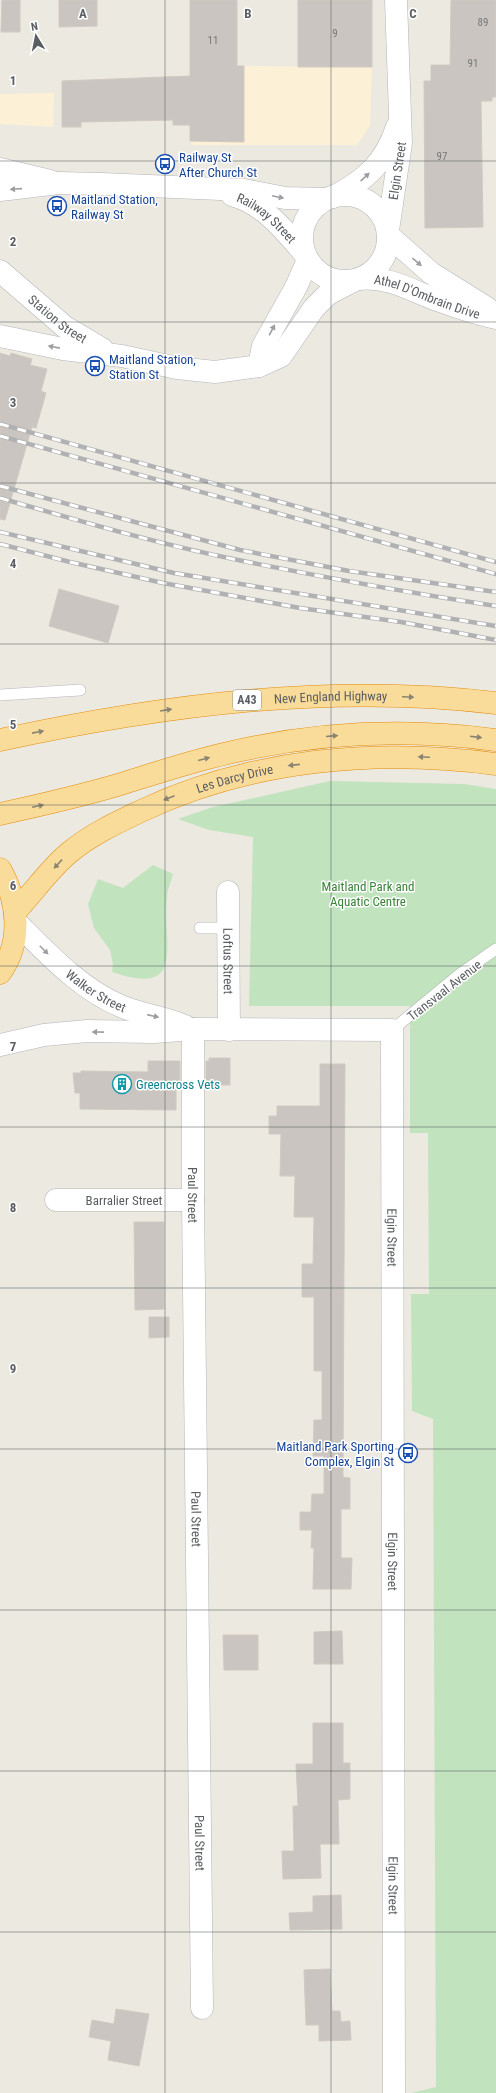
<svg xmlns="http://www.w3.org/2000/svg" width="496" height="2093" viewBox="0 0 496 2093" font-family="'Roboto Condensed',sans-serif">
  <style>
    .commercial { fill: #fcf0d6 }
    .green { fill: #c1e3be }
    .building { fill: #cac5c0; stroke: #d0cac0 }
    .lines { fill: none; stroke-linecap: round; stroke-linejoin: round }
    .service-casing { stroke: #b2b5b8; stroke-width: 12 }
    .minor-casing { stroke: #b2b5b8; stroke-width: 23 }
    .trunk-casing { stroke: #e48c09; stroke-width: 23 }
    .service { stroke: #fff; stroke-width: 11 }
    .minor { stroke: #fff; stroke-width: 22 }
    .trunk { stroke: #fadc9a; stroke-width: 22 }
    .rail-casing { stroke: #b0b1b2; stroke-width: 4.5 }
    .rail { stroke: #fff; stroke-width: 3; stroke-dasharray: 9; stroke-linecap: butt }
    .oneway { fill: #9c9ea1 }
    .oneway2 { fill: #8a8473 }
    .grid { fill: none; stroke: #5a5e62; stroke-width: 1; stroke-opacity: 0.55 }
    .labels { text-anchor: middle; stroke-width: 3; stroke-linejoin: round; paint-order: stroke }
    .number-label { font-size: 11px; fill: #76787a }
    .shield { fill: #fff; stroke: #8c8e91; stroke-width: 1 }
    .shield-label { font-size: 12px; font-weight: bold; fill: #5a5e62 }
    .transit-label { font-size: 13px; fill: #164399; stroke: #fff; text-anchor: start }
    .street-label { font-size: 13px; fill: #5a5e62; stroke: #fff }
    .park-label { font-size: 13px; fill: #3b8338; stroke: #fff }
    .culture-label { font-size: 13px; fill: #0d838f; stroke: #fff; text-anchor: start }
    .grid-label { font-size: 13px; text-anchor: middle; font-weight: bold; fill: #5a5e62; stroke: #fff; stroke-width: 3; stroke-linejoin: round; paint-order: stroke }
  </style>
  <rect width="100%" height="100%" fill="#ece9e1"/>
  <g class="commercial">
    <polygon points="244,66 372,67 370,126 357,145 191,145 190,125"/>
    <polygon points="54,93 53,127 0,124 0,94"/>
  </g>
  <g class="green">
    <polygon points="330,781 464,784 496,789 496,2093 411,2093 436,2087 433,1419 412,1411 411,1294 429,1294 428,1133 410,1133 410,1006 249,1006 253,837 209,830 178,819 213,807"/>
    <path d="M153 865 173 874C171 882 167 890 167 898 162 943 188 998 112 972L113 965 110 950 94 928 88 904 98 879 123 888Z"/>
  </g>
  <g class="building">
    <polygon points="2,0 20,0 20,32 1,32"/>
    <polygon points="59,0 97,0 97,26 59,27"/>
    <polygon points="190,0 237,0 237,66 244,66 244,142 190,141 190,125 173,125 173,120 81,122 81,127 62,127 62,81 190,76"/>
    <rect x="298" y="0" width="74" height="67"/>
    <polygon points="451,0 496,0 496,97 492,97 492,101 481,101 483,227 425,228 424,81 431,81 431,65 450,65"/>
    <polygon points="0,353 10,356 11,353 32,359 30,365 47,369 41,391 46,393 36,428 32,427 5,520 0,519"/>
    <polygon points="59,589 119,606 108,643 49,626"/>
    <polygon points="209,1058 230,1058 230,1085 206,1085 206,1061 209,1061"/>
    <polygon points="148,1061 180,1061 180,1085 176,1085 176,1110 80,1109 80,1093 75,1093 73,1073 81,1073 81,1071 148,1072"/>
    <polygon points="320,1064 345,1064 343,1477 350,1478 350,1509 341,1509 341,1558 352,1558 351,1589 313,1589 314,1548 311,1548 312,1530 300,1530 300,1512 311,1512 312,1494 324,1494 324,1456 313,1456 314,1420 322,1420 322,1371 314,1371 314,1297 302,1297 302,1264 313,1264 314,1217 294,1217 295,1176 280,1176 281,1134 269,1134 269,1116 277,1116 277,1106 320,1106"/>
    <polygon points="134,1222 164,1222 164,1309 135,1310"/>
    <polygon points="149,1317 169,1317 169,1337 149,1338"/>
    <polygon points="342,1631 343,1664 314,1664 314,1632"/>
    <polygon points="223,1635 258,1635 258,1670 224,1670"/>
    <polygon points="313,1723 343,1723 343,1763 350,1763 350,1799 338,1800 339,1844 320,1844 321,1878 283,1879 282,1851 294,1851 293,1806 298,1806 296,1764 313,1764"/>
    <polygon points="341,1895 342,1929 290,1930 289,1913 313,1912 313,1896"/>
    <polygon points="330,1969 332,2011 340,2011 341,2022 350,2021 351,2040 319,2041 319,2025 306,2025 304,1970"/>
    <polygon points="116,2009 149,2014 139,2066 108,2060 111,2041 89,2037 92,2020 114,2024"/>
  </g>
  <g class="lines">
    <g class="service-casing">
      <g id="service">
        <polyline points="0,695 80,690"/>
        <polyline points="200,928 228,928"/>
        <polyline points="392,1030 460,974 496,949"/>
      </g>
    </g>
    <g class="minor-casing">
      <g id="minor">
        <polyline points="0,169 50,181"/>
        <polyline points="0,190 59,183 102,184 244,190 285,198 326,199"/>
        <path id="s1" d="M232 195C263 203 285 231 305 254"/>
        <circle cx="345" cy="238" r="43"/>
        <path d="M333 197C366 180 385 163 397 127"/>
        <path id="s2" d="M388 230 401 143 396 0"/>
        <polyline points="388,235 431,273 487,308"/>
        <path id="s3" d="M0 271 65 327 102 349"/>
        <path id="s4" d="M359 279C389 276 412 291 440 301 459 308 477 314 496 318"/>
        <polyline points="0,336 63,349 122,356 177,368 215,372 259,366 281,356 314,308 328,294 355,280"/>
        <polyline points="259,366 263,346 296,287 308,260"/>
        <path id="s5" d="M228 892 229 1030"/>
        <path id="s6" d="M16 922C48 954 81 990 123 1007 143 1015 165 1017 185 1026"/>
        <path id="s7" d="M193 1029V1200L202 2008"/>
        <path id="s8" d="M0 1045 44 1035 87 1031 154 1032 193 1029 392 1030 394 2093"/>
        <path id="s9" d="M56 1200H193"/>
      </g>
    </g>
    <g class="trunk-casing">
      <g id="trunk">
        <path id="s10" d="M0 740C163 705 330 683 496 703"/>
        <path d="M0 814C41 805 81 796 121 784 156 773 192 761 228 753 317 732 406 728 496 740"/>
        <path d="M0 869C18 900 23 942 0 973"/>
        <path id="s11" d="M15 912C33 893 50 868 70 852 92 834 116 823 141 811 251 759 376 748 496 764"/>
      </g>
    </g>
    <use href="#service" class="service"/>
    <use href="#minor" class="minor"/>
    <use href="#trunk" class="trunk"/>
    <g class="rail-casing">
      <g id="rail">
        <polyline points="0,424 496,562"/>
        <polyline points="0,436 496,574"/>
        <polyline points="0,486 240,550 349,571 496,592"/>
        <path d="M0 498C80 521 161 545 243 561 327 578 411 593 496 606"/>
        <polyline points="0,532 174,573 496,626"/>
        <polyline points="0,544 70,562 163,583 300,608 401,622 496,640"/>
      </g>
    </g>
    <use href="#rail" class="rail"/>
  </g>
  <defs><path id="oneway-solid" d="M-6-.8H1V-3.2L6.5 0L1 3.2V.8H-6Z"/></defs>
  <g class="oneway">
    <use href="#oneway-solid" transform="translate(365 177) rotate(-43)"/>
    <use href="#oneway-solid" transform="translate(16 189) rotate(176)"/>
    <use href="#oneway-solid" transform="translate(278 197) rotate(12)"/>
    <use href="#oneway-solid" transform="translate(417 262) rotate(40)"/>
    <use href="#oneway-solid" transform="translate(272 330) rotate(-62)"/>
    <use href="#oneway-solid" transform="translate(54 347) rotate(-169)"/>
    <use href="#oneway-solid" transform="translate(44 950) rotate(45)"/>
    <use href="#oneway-solid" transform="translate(153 1016) rotate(13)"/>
    <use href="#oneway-solid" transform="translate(98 1032) rotate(-179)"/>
  </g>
  <g class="oneway2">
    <use href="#oneway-solid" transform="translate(408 697) rotate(3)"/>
    <use href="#oneway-solid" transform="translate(166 710) rotate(-9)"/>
    <use href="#oneway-solid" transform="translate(38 732) rotate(-11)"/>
    <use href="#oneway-solid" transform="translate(332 736) rotate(-5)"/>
    <use href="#oneway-solid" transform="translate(476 737) rotate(7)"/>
    <use href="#oneway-solid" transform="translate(424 757) rotate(-177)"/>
    <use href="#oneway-solid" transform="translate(204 759) rotate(-15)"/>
    <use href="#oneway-solid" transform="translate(294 765) rotate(174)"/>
    <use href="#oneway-solid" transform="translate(169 798) rotate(159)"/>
    <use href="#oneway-solid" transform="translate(38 806) rotate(-12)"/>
    <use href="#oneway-solid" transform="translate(58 864) rotate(133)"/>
  </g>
  <path class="grid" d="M165 0V2093M331 0V2093M0 161H496M0 322H496M0 483H496M0 644H496M0 805H496M0 966H496M0 1127H496M0 1288H496M0 1449H496M0 1610H496M0 1771H496M0 1932H496"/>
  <defs>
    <g id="bus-ring" transform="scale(1)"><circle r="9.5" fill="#fff" stroke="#1a4fb4" stroke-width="1.5"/><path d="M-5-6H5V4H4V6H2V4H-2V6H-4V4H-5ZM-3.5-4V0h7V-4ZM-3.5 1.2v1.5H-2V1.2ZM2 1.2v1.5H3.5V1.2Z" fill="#1a4fb4"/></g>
    <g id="building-ring" transform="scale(1)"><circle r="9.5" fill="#fff" stroke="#0f9aa8" stroke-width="1.5"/><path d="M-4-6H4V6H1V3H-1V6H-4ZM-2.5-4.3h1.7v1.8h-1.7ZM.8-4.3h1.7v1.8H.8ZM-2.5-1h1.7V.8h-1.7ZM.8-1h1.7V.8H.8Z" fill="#0f9aa8"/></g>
  </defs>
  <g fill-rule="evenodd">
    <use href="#bus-ring" x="165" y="164"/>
    <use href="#bus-ring" x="57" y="206"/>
    <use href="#bus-ring" x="95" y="366"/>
    <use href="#building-ring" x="122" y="1084"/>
    <use href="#bus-ring" x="408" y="1453"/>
  </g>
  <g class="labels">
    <g class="number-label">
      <text x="483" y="26">89</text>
      <text x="335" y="37">9</text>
      <text x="213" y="44">11</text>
      <text x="473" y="67">91</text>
      <text x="442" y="160">97</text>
    </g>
    <rect class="shield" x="233" y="690" width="28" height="20" rx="3"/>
    <g class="shield-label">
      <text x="247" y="704">A43</text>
    </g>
    <g class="transit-label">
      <text x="179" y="162">Railway St<tspan x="179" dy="15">After Church St</tspan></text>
      <text x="71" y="204">Maitland Station,<tspan x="71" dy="15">Railway St</tspan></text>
      <text x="109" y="364">Maitland Station,<tspan x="109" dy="15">Station St</tspan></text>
      <text x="394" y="1451" text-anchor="end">Maitland Park Sporting<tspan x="394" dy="15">Complex, Elgin St</tspan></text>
    </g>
    <g class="street-label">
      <text dy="5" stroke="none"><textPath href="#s2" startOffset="60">Elgin Street</textPath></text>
      <text dy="5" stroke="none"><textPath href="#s1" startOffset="42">Railway Street</textPath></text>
      <text dy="5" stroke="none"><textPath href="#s4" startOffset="71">Athel D'Ombrain Drive</textPath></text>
      <text dy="5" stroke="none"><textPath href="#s3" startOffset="75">Station Street</textPath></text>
      <text dy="5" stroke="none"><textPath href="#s10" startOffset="334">New England Highway</textPath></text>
      <text dy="5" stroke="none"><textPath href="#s11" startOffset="263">Les Darcy Drive</textPath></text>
      <text dy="5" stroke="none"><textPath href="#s5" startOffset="69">Loftus Street</textPath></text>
      <text dy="5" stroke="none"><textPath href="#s6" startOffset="106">Walker Street</textPath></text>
      <text transform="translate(444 990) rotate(-38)" y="5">Transvaal Avenue</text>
      <text dy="5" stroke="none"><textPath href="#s7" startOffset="166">Paul Street</textPath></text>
      <text dy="5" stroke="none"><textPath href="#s9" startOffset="68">Barralier Street</textPath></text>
      <text dy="5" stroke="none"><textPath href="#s8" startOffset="601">Elgin Street</textPath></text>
      <text dy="5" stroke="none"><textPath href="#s7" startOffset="490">Paul Street</textPath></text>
      <text dy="5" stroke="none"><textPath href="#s8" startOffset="925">Elgin Street</textPath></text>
      <text dy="5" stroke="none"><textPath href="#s7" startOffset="814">Paul Street</textPath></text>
      <text dy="5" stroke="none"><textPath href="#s8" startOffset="1249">Elgin Street</textPath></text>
    </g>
    <g class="park-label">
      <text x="368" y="891">Maitland Park and<tspan x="368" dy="15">Aquatic Centre</tspan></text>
    </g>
    <g class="culture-label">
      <text x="136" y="1089">Greencross Vets</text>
    </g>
  </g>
  <g class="grid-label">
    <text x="83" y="18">A</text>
    <text x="248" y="18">B</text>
    <text x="413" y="18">C</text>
    <text x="13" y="85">1</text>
    <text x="13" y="246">2</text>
    <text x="13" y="407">3</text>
    <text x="13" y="568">4</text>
    <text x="13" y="729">5</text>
    <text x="13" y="890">6</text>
    <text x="13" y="1051">7</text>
    <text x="13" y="1212">8</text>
    <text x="13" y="1373">9</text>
  </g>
  <g transform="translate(36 36) rotate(350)" stroke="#ffffff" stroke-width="3" paint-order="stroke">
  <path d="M0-3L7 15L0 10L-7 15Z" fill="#5a5e62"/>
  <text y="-6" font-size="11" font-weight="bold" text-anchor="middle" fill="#5a5e62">N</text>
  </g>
</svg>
